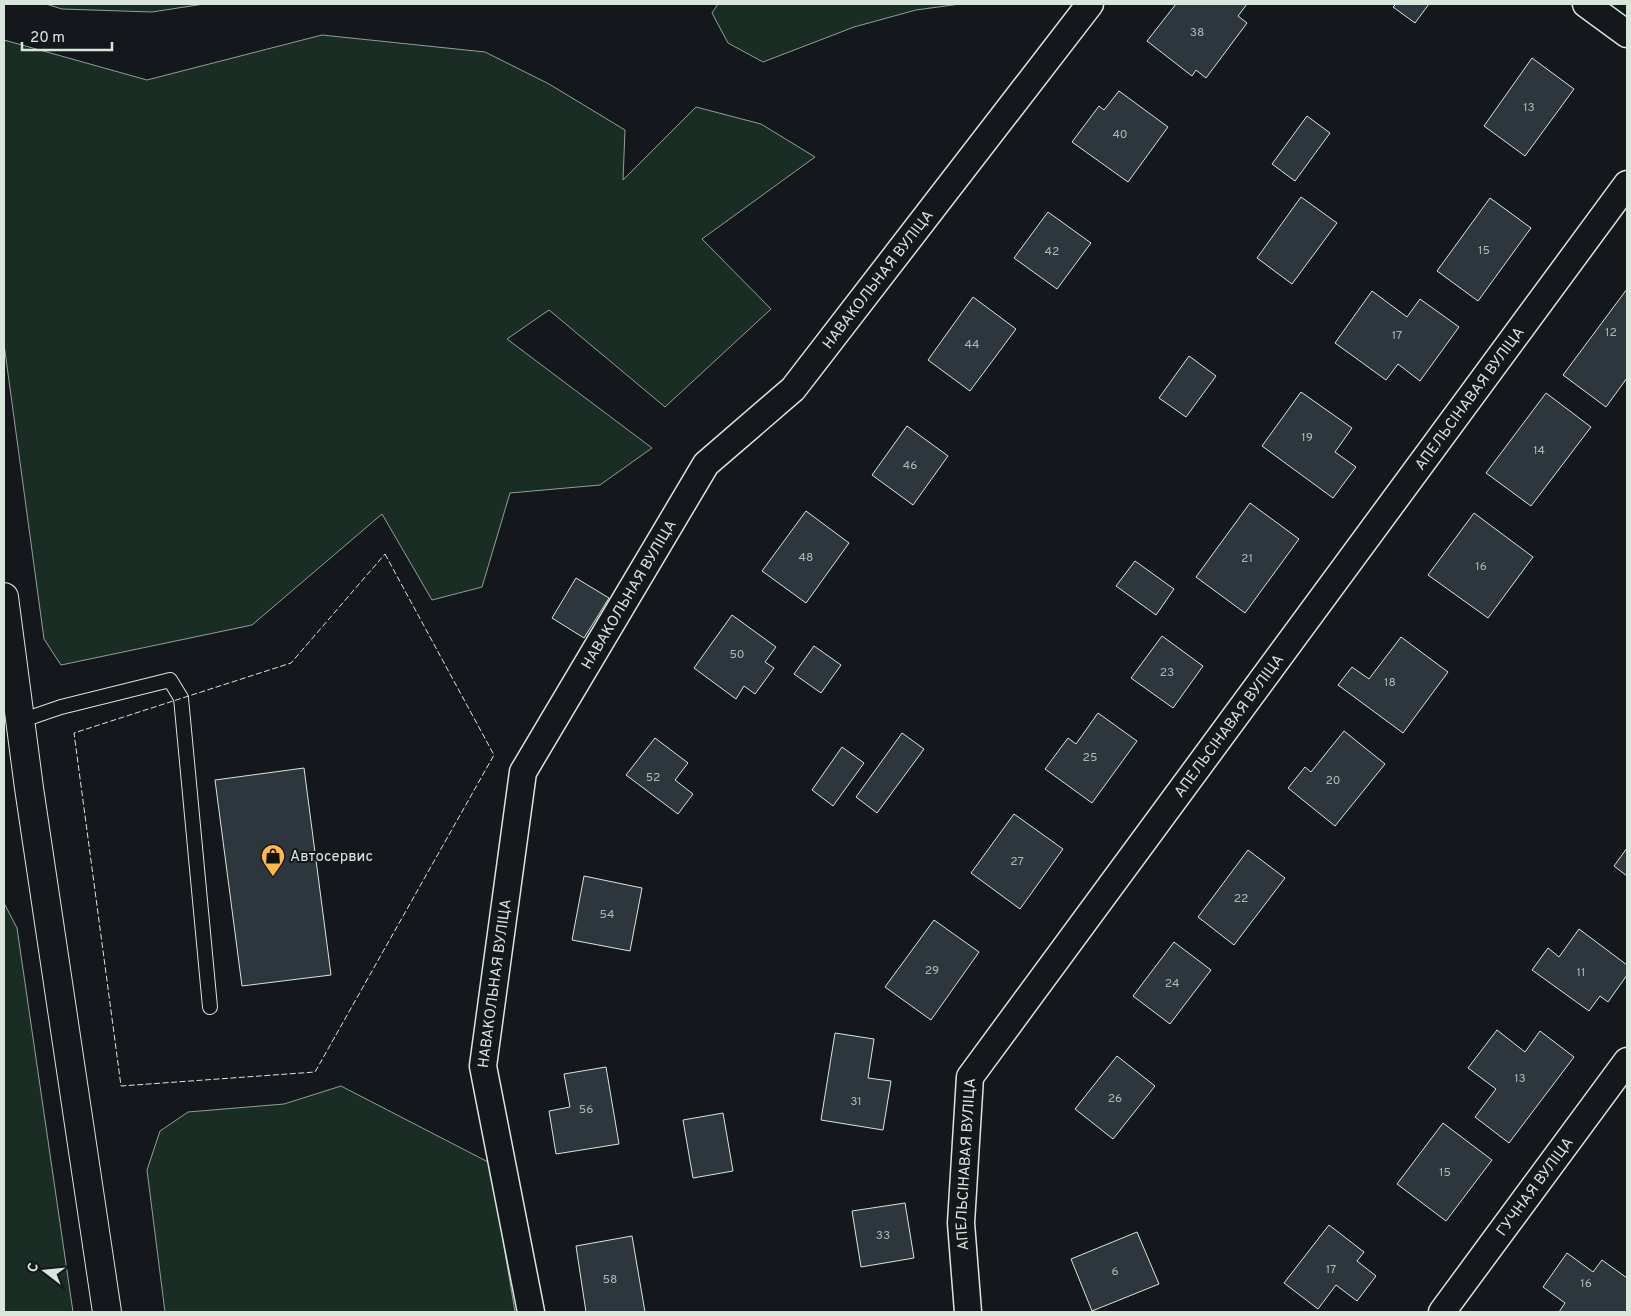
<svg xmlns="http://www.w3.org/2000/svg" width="1631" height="1316" viewBox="0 0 1631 1316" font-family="Overpass,sans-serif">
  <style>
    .green { fill: #1a2d24; stroke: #939e99 }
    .building { fill: #2c363c; stroke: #d8e6dc }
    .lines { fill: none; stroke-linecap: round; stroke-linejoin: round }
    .service-casing { stroke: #d8e6dc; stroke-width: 16 }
    .minor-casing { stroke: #d8e6dc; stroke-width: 29 }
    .secondary-casing { stroke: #d8e6dc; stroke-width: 30 }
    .service { stroke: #14181c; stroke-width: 14 }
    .minor { stroke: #14181c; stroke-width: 26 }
    .secondary { stroke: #14181c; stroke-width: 28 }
    .fence { stroke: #d8e6dc; stroke-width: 1; stroke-dasharray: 6 2.5; stroke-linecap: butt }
    .labels { text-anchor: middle; stroke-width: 4; stroke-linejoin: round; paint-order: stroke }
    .number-label { font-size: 12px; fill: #adbab4 }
    .street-label { font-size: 15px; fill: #d8e6dc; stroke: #14181c }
    .poi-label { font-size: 15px; fill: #d8e6dc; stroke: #14181c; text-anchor: start }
  </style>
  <rect width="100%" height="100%" fill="#14181c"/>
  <g class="green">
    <polygon points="46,4 204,4 152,12 62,9"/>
    <polygon points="718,4 960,4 916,10 854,27 763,62 728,43 712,13"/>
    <polygon points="322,35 485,52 549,84 625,130 623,180 696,107 761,124 815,157 702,239 771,309 665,407 549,310 507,339 652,448 600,485 510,493 482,587 432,600 382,514 252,625 61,665 44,639 4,344 4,40 147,80"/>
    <polygon points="4,903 17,928 73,1312 4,1312"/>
    <polygon points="341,1086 490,1163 515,1312 165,1312 147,1170 160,1131 188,1112 284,1104"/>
  </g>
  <g class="building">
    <polygon points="1176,4 1247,4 1238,16 1247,23 1206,78 1196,70 1192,76 1147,41"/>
    <polygon points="1396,4 1429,4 1415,23 1393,7"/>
    <polygon points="1532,58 1574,89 1525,156 1484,126"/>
    <polygon points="1119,91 1168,127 1128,182 1072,142 1099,106 1104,110"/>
    <polygon points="1307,116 1330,133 1295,181 1272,164"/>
    <polygon points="1301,197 1337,223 1292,284 1257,258"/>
    <polygon points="1490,198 1531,228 1478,301 1437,271"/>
    <polygon points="1048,212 1091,243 1057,289 1014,258"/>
    <polygon points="1627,289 1627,378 1606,407 1563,375"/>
    <polygon points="1372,291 1407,317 1420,299 1459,327 1420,381 1398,364 1386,380 1335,343"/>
    <polygon points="973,297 1016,329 970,391 928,360"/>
    <polygon points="1189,356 1216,376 1186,417 1159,398"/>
    <polygon points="1301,392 1352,428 1335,452 1356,467 1333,498 1262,446"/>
    <polygon points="1546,393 1591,427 1531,506 1486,473"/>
    <polygon points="907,426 948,456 913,505 872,475"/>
    <polygon points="1250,503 1299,539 1245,613 1196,577"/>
    <polygon points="806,511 849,543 806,603 762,571"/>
    <polygon points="1474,513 1533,557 1488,618 1428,575"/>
    <polygon points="1135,561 1174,589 1156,615 1116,586"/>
    <polygon points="576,578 609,598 584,638 552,618"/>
    <polygon points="732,615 776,647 765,662 774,668 755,694 744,686 736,699 694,668"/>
    <polygon points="1162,636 1203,666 1173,708 1131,678"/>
    <polygon points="1401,637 1448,672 1403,733 1338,685 1352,667 1369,679"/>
    <polygon points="814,646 841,665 821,693 794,674"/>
    <polygon points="1098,713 1137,741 1092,803 1045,769 1068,738 1076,744"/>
    <polygon points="1344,731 1385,764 1335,826 1288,788 1305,767 1311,772"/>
    <polygon points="902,733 924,749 877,813 856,797"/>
    <polygon points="655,738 688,763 675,780 693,794 678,814 626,775"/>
    <polygon points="842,747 864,763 833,806 812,790"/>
    <polygon points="304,768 331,975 242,986 215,780"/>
    <polygon points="1014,814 1063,849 1020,909 971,873"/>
    <polygon points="1627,848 1627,876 1614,866"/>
    <polygon points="1248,850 1285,878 1234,945 1198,917"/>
    <polygon points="584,876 642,888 630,951 572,940"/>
    <polygon points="934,920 979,952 931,1020 885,987"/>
    <polygon points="1579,929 1627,965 1627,975 1608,1002 1600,996 1589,1011 1532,970 1548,948 1559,957"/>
    <polygon points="1174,942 1211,970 1170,1024 1133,996"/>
    <polygon points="1497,1030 1525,1052 1540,1031 1574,1057 1509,1143 1475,1117 1496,1089 1468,1068"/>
    <polygon points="835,1033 874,1039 868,1078 891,1081 883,1130 821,1120"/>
    <polygon points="1117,1056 1155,1086 1113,1139 1075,1109"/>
    <polygon points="606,1067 619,1144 556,1154 549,1111 570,1107 564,1074"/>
    <polygon points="723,1113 733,1171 693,1178 683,1120"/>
    <polygon points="1443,1123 1492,1160 1446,1221 1397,1184"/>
    <polygon points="905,1203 914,1258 861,1267 852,1211"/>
    <polygon points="1329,1225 1364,1252 1357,1261 1376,1276 1357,1301 1336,1285 1318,1309 1284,1283"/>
    <polygon points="1137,1232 1159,1284 1092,1311 1071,1259"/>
    <polygon points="632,1236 645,1312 586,1312 576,1246"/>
    <polygon points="1567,1253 1593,1272 1602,1260 1627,1278 1627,1312 1559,1312 1565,1303 1543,1287"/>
  </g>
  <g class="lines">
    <g class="service-casing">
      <polyline id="service" points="20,721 61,707 170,680 181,698 210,1007"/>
    </g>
    <g class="minor-casing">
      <g id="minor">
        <polyline points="1586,4 1627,34"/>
        <path id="s1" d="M531 1312 483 1066 523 772 706 464 793 389 1090 4"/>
        <path id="s2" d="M968 1312 961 1223 970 1077 1627 184"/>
        <path id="s3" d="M1442 1312 1627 1061"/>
      </g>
    </g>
    <g class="secondary-casing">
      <polyline id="secondary" points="4,597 29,788 107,1312"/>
    </g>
    <use href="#service" class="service"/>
    <use href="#minor" class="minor"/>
    <use href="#secondary" class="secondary"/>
    <polygon class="fence" points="385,554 494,755 315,1072 121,1086 74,733 291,663"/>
  </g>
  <defs>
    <g id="shop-pin" transform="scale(1.25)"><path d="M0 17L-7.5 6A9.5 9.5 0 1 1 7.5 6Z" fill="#ffb74d" stroke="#14181c"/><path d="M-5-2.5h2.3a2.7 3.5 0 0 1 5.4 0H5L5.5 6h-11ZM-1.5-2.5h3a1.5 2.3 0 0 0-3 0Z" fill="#111"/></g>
  </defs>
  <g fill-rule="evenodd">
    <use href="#shop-pin" x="273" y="856"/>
  </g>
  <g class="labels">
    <g class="number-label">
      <text x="1197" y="36">38</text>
      <text x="1529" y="111">13</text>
      <text x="1120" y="138">40</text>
      <text x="1484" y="254">15</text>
      <text x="1052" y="255">42</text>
      <text x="1611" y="336">12</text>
      <text x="1397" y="339">17</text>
      <text x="972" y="348">44</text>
      <text x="1307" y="441">19</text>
      <text x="1539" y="454">14</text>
      <text x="910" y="469">46</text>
      <text x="806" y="561">48</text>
      <text x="1247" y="562">21</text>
      <text x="1481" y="570">16</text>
      <text x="737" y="658">50</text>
      <text x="1167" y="676">23</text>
      <text x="1390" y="686">18</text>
      <text x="1090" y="761">25</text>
      <text x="653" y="781">52</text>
      <text x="1333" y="784">20</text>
      <text x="1017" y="865">27</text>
      <text x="1241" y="902">22</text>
      <text x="607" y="918">54</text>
      <text x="932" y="974">29</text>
      <text x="1581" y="976">11</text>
      <text x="1172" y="987">24</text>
      <text x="1520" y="1082">13</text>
      <text x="1115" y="1102">26</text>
      <text x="856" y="1105">31</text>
      <text x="586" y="1113">56</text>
      <text x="1445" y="1176">15</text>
      <text x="883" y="1239">33</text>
      <text x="1331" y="1273">17</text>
      <text x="1115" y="1275">6</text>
      <text x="610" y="1283">58</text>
      <text x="1586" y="1287">16</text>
    </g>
    <g class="street-label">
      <text dy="5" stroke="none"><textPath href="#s1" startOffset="1159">НАВАКОЛЬНАЯ ВУЛІЦА</textPath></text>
      <text dy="5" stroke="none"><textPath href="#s2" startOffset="1078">АПЕЛЬСІНАВАЯ ВУЛІЦА</textPath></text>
      <text dy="5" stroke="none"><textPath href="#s1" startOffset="754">НАВАКОЛЬНАЯ ВУЛІЦА</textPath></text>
      <text dy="5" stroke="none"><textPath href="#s2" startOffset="672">АПЕЛЬСІНАВАЯ ВУЛІЦА</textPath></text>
      <text dy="5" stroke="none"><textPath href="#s1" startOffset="334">НАВАКОЛЬНАЯ ВУЛІЦА</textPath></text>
      <text dy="5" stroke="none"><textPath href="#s2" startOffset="148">АПЕЛЬСІНАВАЯ ВУЛІЦА</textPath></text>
      <text dy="5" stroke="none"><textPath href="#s3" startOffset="156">ГУЧНАЯ ВУЛІЦА</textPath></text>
    </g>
    <g class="poi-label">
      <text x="290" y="861">Автосервис</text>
    </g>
  </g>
  <rect width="1631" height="1316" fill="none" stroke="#d8e6dc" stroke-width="10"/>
  <g transform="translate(45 1271) rotate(286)" stroke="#14181c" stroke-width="4" paint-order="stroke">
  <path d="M0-4L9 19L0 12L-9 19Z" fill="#d8e6dc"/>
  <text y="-8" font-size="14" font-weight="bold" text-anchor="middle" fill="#d8e6dc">С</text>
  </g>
  <path d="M22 42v8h90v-8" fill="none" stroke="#d8e6dc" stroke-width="2.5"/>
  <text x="30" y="42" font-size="15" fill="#d8e6dc" stroke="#14181c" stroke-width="4" paint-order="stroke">20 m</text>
</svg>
